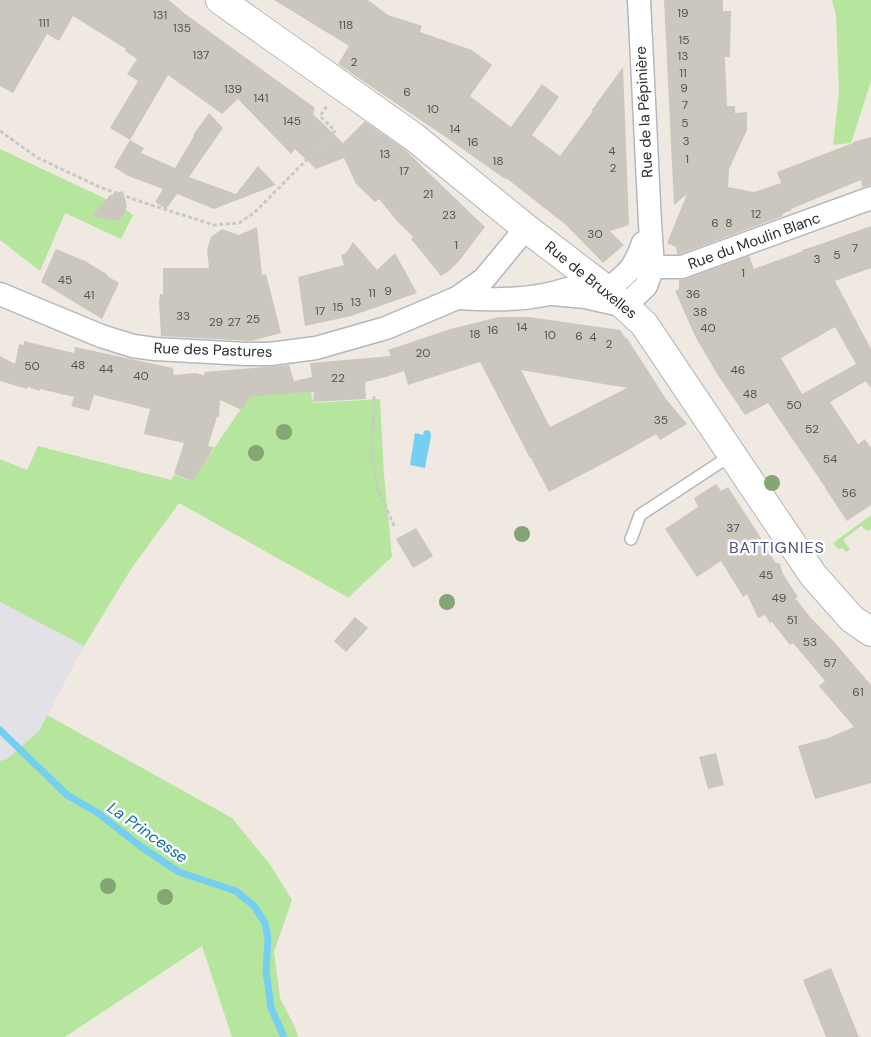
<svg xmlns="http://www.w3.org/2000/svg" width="871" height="1037" viewBox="0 0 871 1037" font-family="'DM Sans',sans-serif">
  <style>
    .industrial { fill: #e3e1e8 }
    .green { fill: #b6e59e }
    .water { fill: #75cff0 }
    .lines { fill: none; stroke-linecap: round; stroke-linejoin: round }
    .stream { stroke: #75cff0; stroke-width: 7 }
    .building { fill: #cbc7bf; fill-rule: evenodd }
    .lane-casing { stroke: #b4b7c1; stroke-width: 14 }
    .street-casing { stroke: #b4b7c1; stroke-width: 25 }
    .secondary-casing { stroke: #b4b7c1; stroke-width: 30 }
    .path { stroke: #c9c9c9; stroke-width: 3; stroke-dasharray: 4 2.5; stroke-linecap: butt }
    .lane { stroke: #fff; stroke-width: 11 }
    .street { stroke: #fff; stroke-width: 22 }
    .secondary { stroke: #fff; stroke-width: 28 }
    .tree { fill: #84a574 }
    .labels { text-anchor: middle; stroke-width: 5; stroke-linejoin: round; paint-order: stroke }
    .number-label { font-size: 12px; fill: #555452 }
    .street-label { font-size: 15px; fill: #2e2e2e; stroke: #fff }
    .neighbourhood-label { font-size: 16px; letter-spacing: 1px; fill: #4d5680; stroke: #fff }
    .water-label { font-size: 16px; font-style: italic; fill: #0d6fa3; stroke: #fff }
  </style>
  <rect width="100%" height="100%" fill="#efe9e1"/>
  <polygon class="industrial" points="0,602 84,646 39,731 7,759 0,761"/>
  <g class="green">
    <polygon points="832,0 871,0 871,81 851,143 833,145 839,93 836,15"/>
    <polygon points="0,149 106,199 103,205 115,221 121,219 126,210 133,215 121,239 65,213 40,271 0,240"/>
    <polygon points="311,392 313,403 380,399 384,475 392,557 355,591 349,598 179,503 131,569 84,646 0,602 0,459 27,470 38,446 171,480 174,475 192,481 250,395"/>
    <polygon points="871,515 871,529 868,531 861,526 843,540 850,549 846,552 842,548 838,549 833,543"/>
    <polygon points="47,715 232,818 271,866 292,900 274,952 280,998 295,1027 298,1037 232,1037 202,946 65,1037 0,1037 0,761 7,759 39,731"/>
  </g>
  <polygon class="water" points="426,430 430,431 431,436 425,468 410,465 415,433 423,435 424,431"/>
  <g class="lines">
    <polyline class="stream" points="0,730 67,795 98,813 140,846 179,872 236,891 254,906 265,923 268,938 266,971 271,1008 284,1037"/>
  </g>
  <g class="building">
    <polygon points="0,0 169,0 184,13 315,108 313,114 343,143 365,121 403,148 485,227 459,261 449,271 441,276 411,239 413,237 396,220 379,199 375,202 356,184 344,158 316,169 295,149 291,154 238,99 222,114 168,75 130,140 110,128 138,81 127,74 137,59 125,51 126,49 73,16 59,41 47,34 13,93 0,86"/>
    <polygon points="274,0 368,0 388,15 422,26 420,32 472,50 492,65 470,96 511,127 542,84 559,97 532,135 560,156 593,111 591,111 623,67 629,225 610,231 624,245 603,263 566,225 506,178 505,179 447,138 338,64 349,46"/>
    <polygon points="664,0 723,0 723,11 731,11 730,57 725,57 727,106 735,106 735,113 747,112 747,130 729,169 728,187 754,192 781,183 777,172 853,143 853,142 871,137 871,185 862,187 861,180 791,209 792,210 782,214 783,216 680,254 677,254 676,247 667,243 687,194 674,205"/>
    <polygon points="209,113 223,128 189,177 236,194 258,166 276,185 214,209 177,194 166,209 155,202 163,189 128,176 114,167 130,140 144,148 141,153 175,168 194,136 193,135"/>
    <polygon points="123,191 127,206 124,214 121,219 115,221 92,216 110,195"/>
    <path d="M871 226V268L835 281 871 349V389L866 381 830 402 858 444 865 439 871 448V505L847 521 825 488V487L768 403 745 415 717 374 695 336 675 291 679 289V280L686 279 749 256 754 269 803 251 802 250 821 244ZM835 327 856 364 802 394 781 358Z"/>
    <polygon points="257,227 262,275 266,274 281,333 251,341 161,336 159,302 160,294 163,294 163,268 209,268 207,250 211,237 222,229 239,235"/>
    <polygon points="353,242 377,270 395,253 417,293 351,316 305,326 298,277 344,265 341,255 346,253"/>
    <polygon points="56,249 85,261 108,275 107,276 119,283 102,319 41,282"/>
    <path d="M499 317H529L620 330 626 339 627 338 666 399 687 424 660 440 656 434 623 453 549 492 531 458H530L480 362 408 385 404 371 386 377 365 382 366 399 313 402 314 392 267 395 250 397 242 410 220 400 219 417H217L208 446 214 447 193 481 174 474 184 443 144 434 150 409 94 395 89 411 71 406 74 397 40 389V391L28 387 27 389 0 381V356L15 364 19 344 24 345V341L74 353 75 347 173 368 174 375 195 373 204 375 205 372 289 365 294 381 312 377 310 363 391 356 388 350 450 329ZM521 370 627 388 550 427Z"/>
    <polygon points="716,484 721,491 728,487 759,535 775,562 780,564 783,574 798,597 795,598 811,618 836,644 871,685 871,783 815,799 798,746 828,738 854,727 819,686 825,681 793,643 790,645 772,622 770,623 765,615 758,618 747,594 743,597 721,561 697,577 665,529 698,507 694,498"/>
    <polygon points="416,528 433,556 413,568 396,539"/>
    <polygon points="355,617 368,628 346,652 334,641"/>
    <polygon points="716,753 724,785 708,789 699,757"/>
    <polygon points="831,968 859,1037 826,1037 803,980"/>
  </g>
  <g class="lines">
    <g class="lane-casing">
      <polyline id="lane" points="631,539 640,515 733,454"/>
    </g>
    <g class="street-casing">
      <g id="street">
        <polyline points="642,259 653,267 682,267 871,198"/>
        <path d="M607 290C628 273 634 269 643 243"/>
        <polyline points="0,294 101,336 133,346 155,349 246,354 270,354 316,348 386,328 457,298 484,279 526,228"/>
        <polyline points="553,294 585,297 625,306 646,286 653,267 650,223 639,0"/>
        <path d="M457 298C493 300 532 301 567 289"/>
      </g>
    </g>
    <g class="secondary-casing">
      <polyline id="secondary" points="220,0 414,137 526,228 607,290 644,324 813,575 852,619 871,632"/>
    </g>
    <g class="path">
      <polyline points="0,131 38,158 102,188 142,202 214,225 239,223 254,213 335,131 320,116 328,104"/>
      <polyline points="374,396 372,457 378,490 395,528"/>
    </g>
    <use href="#lane" class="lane"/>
    <use href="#street" class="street"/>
    <use href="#secondary" class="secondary"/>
  </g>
  <g class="tree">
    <circle cx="284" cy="432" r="8"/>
    <circle cx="256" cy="453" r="8"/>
    <circle cx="772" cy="483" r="8"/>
    <circle cx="522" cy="534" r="8"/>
    <circle cx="447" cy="602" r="8"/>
    <circle cx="108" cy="886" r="8"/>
    <circle cx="165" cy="897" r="8"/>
  </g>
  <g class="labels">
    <g class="number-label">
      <text x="683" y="17">19</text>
      <text x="160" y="19">131</text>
      <text x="44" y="27">111</text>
      <text x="346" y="29">118</text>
      <text x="182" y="32">135</text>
      <text x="684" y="44">15</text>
      <text x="201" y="59">137</text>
      <text x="683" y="60">13</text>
      <text x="354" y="66">2</text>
      <text x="683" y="77">11</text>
      <text x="684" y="92">9</text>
      <text x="233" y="93">139</text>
      <text x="407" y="96">6</text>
      <text x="261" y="102">141</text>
      <text x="685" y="109">7</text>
      <text x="433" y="113">10</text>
      <text x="292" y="125">145</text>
      <text x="685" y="127">5</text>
      <text x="455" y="133">14</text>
      <text x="686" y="145">3</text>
      <text x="473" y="146">16</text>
      <text x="612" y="155">4</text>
      <text x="385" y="158">13</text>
      <text x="687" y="163">1</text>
      <text x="498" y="165">18</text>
      <text x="613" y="172">2</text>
      <text x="404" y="175">17</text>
      <text x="428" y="198">21</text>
      <text x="756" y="218">12</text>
      <text x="449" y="219">23</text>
      <text x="715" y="227">6</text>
      <text x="729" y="227">8</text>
      <text x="595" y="238">30</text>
      <text x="456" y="249">1</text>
      <text x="855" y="252">7</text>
      <text x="837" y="259">5</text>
      <text x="817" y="263">3</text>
      <text x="743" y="277">1</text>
      <text x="65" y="284">45</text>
      <text x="388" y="295">9</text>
      <text x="372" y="297">11</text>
      <text x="693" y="298">36</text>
      <text x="89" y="299">41</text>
      <text x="356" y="306">13</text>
      <text x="338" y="311">15</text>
      <text x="320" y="315">17</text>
      <text x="700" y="316">38</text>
      <text x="183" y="320">33</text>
      <text x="253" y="323">25</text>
      <text x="216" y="326">29</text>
      <text x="234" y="326">27</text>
      <text x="522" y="331">14</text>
      <text x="708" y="332">40</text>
      <text x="493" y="334">16</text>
      <text x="475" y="338">18</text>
      <text x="550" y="339">10</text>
      <text x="579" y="340">6</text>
      <text x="593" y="341">4</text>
      <text x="609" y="348">2</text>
      <text x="423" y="357">20</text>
      <text x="78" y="369">48</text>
      <text x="32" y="370">50</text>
      <text x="106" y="373">44</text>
      <text x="738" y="374">46</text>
      <text x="141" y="380">40</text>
      <text x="338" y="382">22</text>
      <text x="750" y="398">48</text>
      <text x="794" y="409">50</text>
      <text x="661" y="424">35</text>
      <text x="812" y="433">52</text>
      <text x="830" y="463">54</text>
      <text x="849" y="497">56</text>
      <text x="733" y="532">37</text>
      <text x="766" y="579">45</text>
      <text x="779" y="602">49</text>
      <text x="792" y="624">51</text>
      <text x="810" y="646">53</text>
      <text x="830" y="667">57</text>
      <text x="858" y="696">61</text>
    </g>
    <g class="street-label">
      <text transform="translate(644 112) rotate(-93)" y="5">Rue de la Pépinière</text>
      <text transform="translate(754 241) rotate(-20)" y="5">Rue du Moulin Blanc</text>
      <text transform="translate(591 280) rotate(39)" y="5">Rue de Bruxelles</text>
      <text transform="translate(213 350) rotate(2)" y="5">Rue des Pastures</text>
    </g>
    <g class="neighbourhood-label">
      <text x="777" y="553">BATTIGNIES</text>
    </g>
    <g class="water-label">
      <text transform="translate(148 832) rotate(35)" y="6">La Princesse</text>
    </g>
  </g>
</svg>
